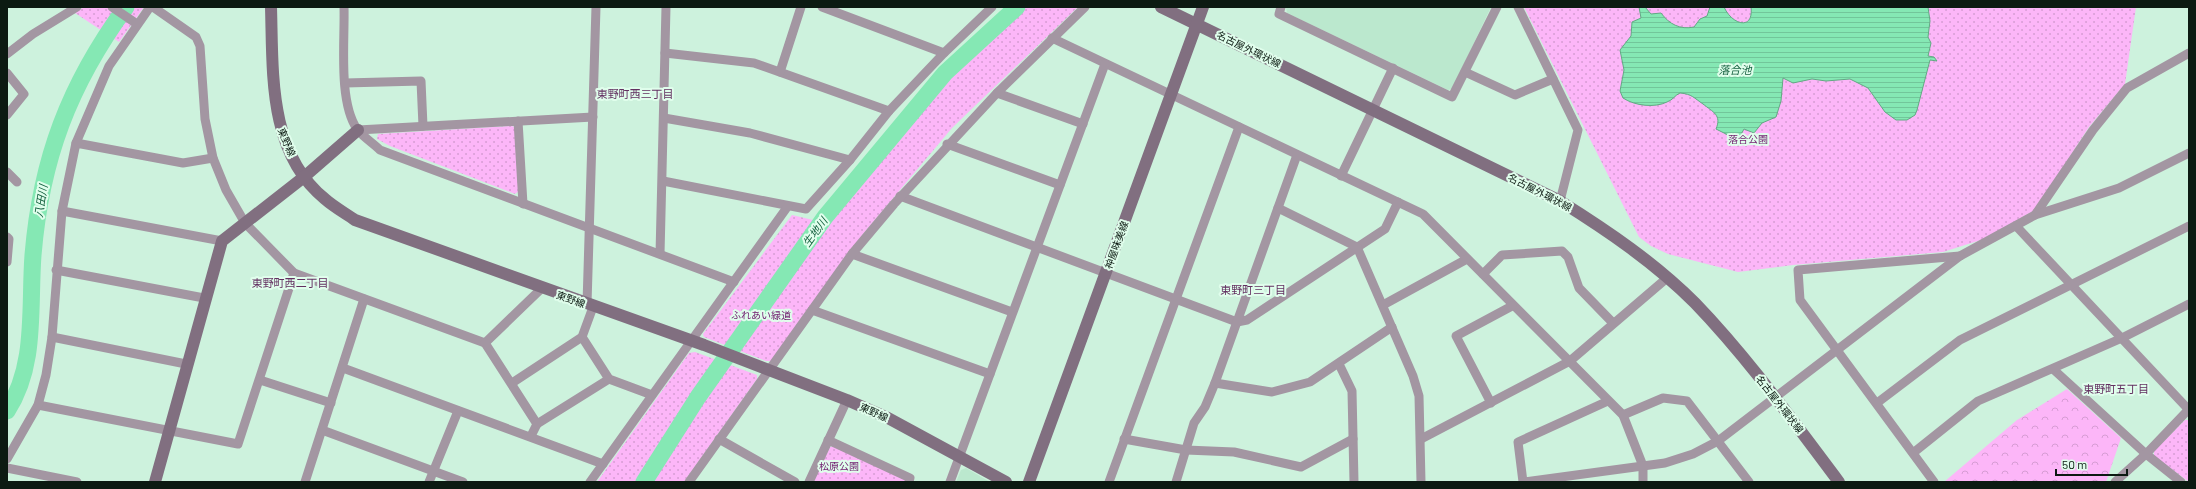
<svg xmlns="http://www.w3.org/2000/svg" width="2196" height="489" viewBox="0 0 2196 489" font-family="Barlow,'Noto Sans JP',sans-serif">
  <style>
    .built { fill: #bbe8ce }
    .forest { fill: url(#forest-crowns) }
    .park { fill: url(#park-dots) }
    .water { fill: url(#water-rules); stroke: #61aa83 }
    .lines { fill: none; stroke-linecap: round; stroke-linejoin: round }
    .river { stroke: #85e8b4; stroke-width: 17 }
    .street { stroke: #a396a2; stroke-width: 9 }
    .secondary { stroke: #816f80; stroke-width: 12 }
    .labels { text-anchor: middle; stroke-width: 4; stroke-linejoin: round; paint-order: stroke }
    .street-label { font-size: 10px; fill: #0c1a12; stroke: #e0feec }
    .park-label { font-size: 10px; fill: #732272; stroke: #e0feec }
    .water-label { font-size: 11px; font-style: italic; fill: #135f3e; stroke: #e0feec }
    .neighbourhood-label { font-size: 11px; fill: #622f60; stroke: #e0feec }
  </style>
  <defs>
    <pattern id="forest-crowns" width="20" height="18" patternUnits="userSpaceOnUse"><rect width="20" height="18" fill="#fcb6f8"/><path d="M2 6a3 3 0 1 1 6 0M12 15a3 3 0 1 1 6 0" fill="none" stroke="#d79cd4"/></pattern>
    <pattern id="park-dots" width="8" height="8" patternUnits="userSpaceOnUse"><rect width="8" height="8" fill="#fcb6f8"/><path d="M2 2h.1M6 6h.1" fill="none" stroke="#d79cd4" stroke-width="1.8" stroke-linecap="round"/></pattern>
    <pattern id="water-rules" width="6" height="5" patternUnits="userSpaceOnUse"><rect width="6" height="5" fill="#85e8b4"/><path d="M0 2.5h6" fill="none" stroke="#72c69a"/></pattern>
  </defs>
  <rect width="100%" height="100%" fill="#cdf2dd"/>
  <g class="built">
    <polygon points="1286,7 1491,7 1452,89 1448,90 1287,13"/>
    <polygon points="966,468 990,482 956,482 961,470"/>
  </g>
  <polygon class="forest" points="2067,389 2121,438 2106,482 1944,482 2017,420"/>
  <g class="park">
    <polygon points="84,7 144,7 119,42 75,13"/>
    <polygon points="1026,7 1078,7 952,128 863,234 771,361 766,361 704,337 703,334 792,215 830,224 928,101 976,53"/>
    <polygon points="1524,7 2136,7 2125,84 2089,127 2035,210 1984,239 1943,252 1793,265 1738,272 1668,254 1651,246 1639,237"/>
    <polygon points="512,126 516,128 519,191 515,194 390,146 377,139 378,134"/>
    <polygon points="695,352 757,375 757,379 684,482 597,482 689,353"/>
    <polygon points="2185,420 2189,420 2189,482 2154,456 2154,451"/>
    <polygon points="834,446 904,478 906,482 813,482 830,447"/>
  </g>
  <path class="water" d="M1639 7H1645L1651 14 1661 13C1669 24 1680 30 1694 27L1700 19 1707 16 1710 7H1724C1732 25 1754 31 1751 7H1928L1930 21 1928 37 1931 43 1928 56 1934 57 1937 61 1930 60 1917 110 1915 115 1907 120H1896L1885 112 1868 88 1850 79 1826 81 1812 79 1793 83 1783 78 1781 101 1776 117 1762 123 1754 133 1744 129 1738 140 1716 129C1722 115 1713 112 1703 104 1694 98 1692 94 1680 93 1675 95 1673 100 1667 102 1655 108 1635 106 1623 98L1620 91 1624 70 1620 50 1631 36 1632 22 1641 18Z"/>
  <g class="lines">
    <g class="river">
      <path d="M7 411C37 365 29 308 33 255 41 159 69 85 126 7"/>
      <polyline points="644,482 698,397 825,217 945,73 1017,7"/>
    </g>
    <g class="street">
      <polyline points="112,7 137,24"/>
      <polyline points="153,7 196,37 200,46 205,119 213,158 226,190 245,223 294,273 485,343 542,288"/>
      <path d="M344 7C345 41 338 101 357 129 363 137 373 143 380 150L734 282"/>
      <polyline points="822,7 944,53"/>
      <polyline points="1281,7 1279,14 1452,97 1497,7"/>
      <polyline points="1518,7 1578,130 1560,201"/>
      <polyline points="1052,38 1423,214 1623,415 1643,466 1643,482"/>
      <polyline points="665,53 754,63 889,111"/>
      <polyline points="7,54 33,34 77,7"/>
      <polyline points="780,72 801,7"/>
      <polyline points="1465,72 1515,95 1553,79"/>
      <polyline points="7,73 24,94 7,115"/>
      <polyline points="345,83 421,81 423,126"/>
      <polyline points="997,93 1083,124"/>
      <polyline points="664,118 750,133 850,160"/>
      <polyline points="518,121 523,204"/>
      <polyline points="358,130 593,117"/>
      <polyline points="76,143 109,66 150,7"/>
      <polyline points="947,144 1060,185"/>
      <polyline points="7,172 17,182"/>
      <polyline points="1341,176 1393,68"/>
      <polyline points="663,181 806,209 850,160 889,111 944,53 992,7"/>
      <polyline points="900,196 1237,322 1247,320 1385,229 1398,202"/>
      <polyline points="1278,208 1357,247 1413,376 1419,396 1421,482"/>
      <polyline points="62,211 222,241"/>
      <polyline points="2035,215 2093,130 2127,88 2189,53"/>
      <polyline points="2017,227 2189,410"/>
      <polyline points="7,237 9,239 7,262"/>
      <polyline points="660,254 666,7"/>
      <polyline points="852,254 1012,312"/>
      <polyline points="56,270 204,298"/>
      <polyline points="1483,274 1502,255 1562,251 1568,257 1579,288 1613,323"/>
      <polyline points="587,304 596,7"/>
      <polyline points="1383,305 1467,259"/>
      <polyline points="812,310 990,374"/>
      <polyline points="52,337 186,364"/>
      <polyline points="582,337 609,379 652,395"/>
      <polyline points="485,343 537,424 531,436"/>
      <polyline points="1339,364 1352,391 1354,482"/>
      <polyline points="343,368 603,464"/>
      <polyline points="2053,369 2146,454 2181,482"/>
      <polyline points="260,380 331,403"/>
      <polyline points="512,383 582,337 593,307"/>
      <polyline points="1215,383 1272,392 1310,382 1392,327"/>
      <polyline points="1491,403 1456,336 1512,306"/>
      <polyline points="1877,403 1960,340 2189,226"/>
      <polyline points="38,405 238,444 294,273"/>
      <polyline points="1623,415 1663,398 1687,401 1749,482"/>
      <polyline points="537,424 609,379"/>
      <polyline points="322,430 463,482"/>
      <polyline points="719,439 795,482"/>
      <polyline points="1124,439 1186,450 1234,452 1301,467 1353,439"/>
      <polyline points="1421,439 1570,361 1667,278"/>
      <polyline points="828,440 910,478 909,482"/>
      <polyline points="1913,453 1978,401 2122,338 2189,304"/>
      <polyline points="7,459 38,405 46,375 52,337 62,211 76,143 183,163 213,158"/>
      <polyline points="7,468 77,482"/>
      <polyline points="305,482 364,299"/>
      <polyline points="429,482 458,411"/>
      <polyline points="590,482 788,206"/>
      <polyline points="689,482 852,254 894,204 997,93 1085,7"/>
      <polyline points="809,482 847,400"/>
      <polyline points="950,482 1105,64"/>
      <polyline points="1109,482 1239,127"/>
      <polyline points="1176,482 1194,423 1205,407 1215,383 1297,155"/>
      <polyline points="1523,482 1518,442 1608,401"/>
      <polyline points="1524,482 1665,463 1693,454 1718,441 1960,256 2035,215 2119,188 2189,153"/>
      <polyline points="1934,482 1800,300 1798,270 1960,256"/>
      <polyline points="2115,482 2146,454 2189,409"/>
    </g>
    <g class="secondary">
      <path d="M271 7C273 73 268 153 325 199 334 207 345 213 355 220L704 345 847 400 888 418 1006 482"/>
      <path d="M1161 7 1560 201C1608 231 1655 263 1695 303 1748 358 1793 421 1839 482"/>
      <polyline points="155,482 222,241 304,177 358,130"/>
      <polyline points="1029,482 1203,7"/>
    </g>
  </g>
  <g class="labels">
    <g class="street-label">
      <text transform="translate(1249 49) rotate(26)" y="4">名古屋外環状線</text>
      <text transform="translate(287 142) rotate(67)" y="4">東野線</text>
      <text transform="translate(1540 192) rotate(27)" y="4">名古屋外環状線</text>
      <text transform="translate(1116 245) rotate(-70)" y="4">神屋味美線</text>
      <text transform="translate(571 299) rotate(20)" y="4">東野線</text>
      <text transform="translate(1780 404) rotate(52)" y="4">名古屋外環状線</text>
      <text transform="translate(874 412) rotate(24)" y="4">東野線</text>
    </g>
    <g class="park-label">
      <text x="1748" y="143">落合公園</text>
      <text x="761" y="319">ふれあい緑道</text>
      <text x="839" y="470">松原公園</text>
    </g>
    <g class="water-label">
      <text x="1735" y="74">落合池</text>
      <text transform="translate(41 201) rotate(-81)" y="4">八田川</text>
      <text transform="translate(815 232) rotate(-54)" y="4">生地川</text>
    </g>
    <g class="neighbourhood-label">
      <text x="635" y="98">東野町西三丁目</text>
      <text x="290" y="287">東野町西二丁目</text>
      <text x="1253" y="294">東野町三丁目</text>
      <text x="2116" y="393">東野町五丁目</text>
    </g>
  </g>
  <rect width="2196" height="489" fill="none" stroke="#0c1a12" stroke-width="16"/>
  <path d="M2056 469v6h71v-6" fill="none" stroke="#0c1a12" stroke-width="2"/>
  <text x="2062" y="469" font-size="12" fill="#0c1a12" stroke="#e0feec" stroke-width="3" paint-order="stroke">50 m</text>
</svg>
